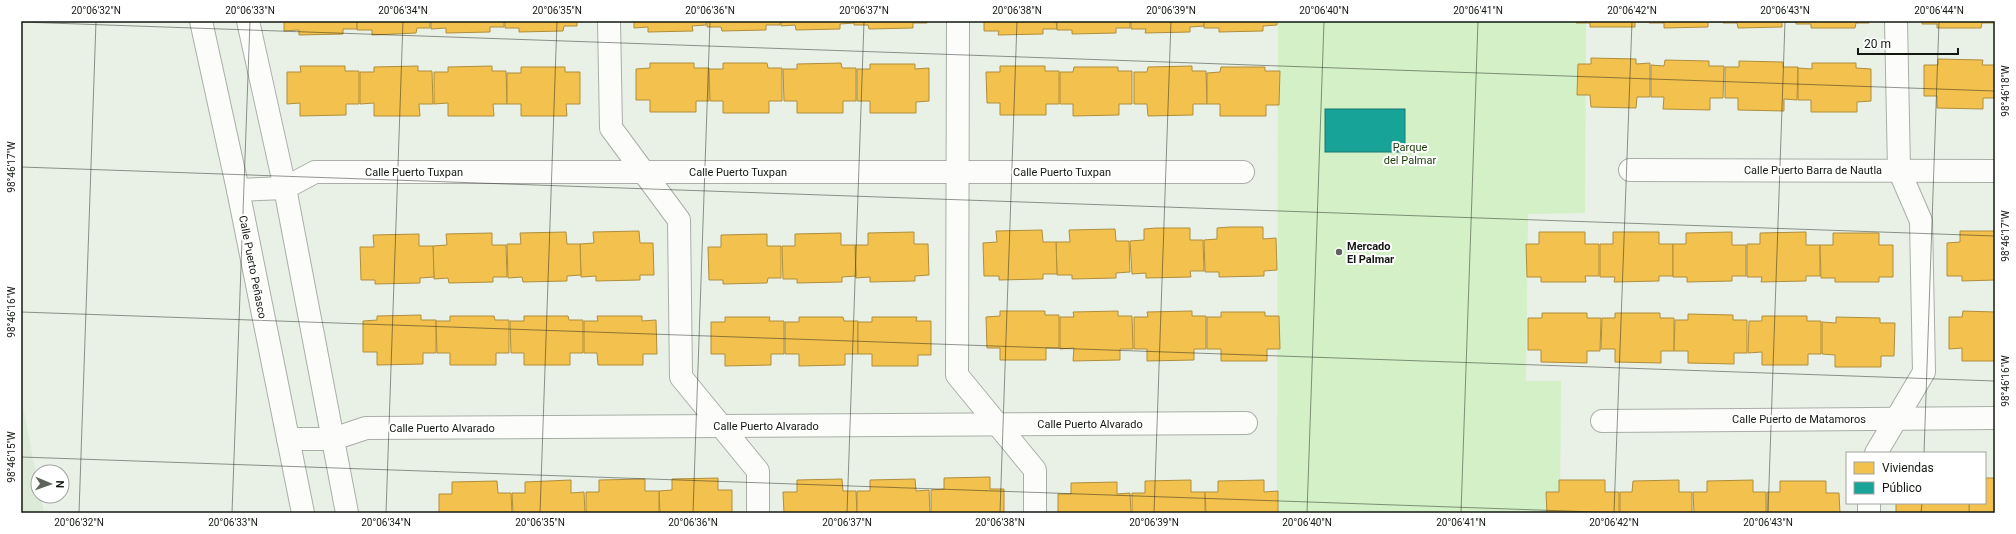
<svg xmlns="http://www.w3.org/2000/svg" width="2016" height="534" viewBox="0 0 2016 534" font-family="Roboto,sans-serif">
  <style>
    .built { fill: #ddead8 }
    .green { fill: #d3f0c6 }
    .homes { fill: #f2c14e; stroke: #af8e3c }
    .public { fill: #17a398; stroke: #167970 }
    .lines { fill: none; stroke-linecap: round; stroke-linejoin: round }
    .pedestrian-casing { stroke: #a9aea7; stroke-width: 24 }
    .minor-casing { stroke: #a9aea7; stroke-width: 24 }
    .tertiary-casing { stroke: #a9aea7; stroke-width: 24 }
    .pedestrian { stroke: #fcfdfb; stroke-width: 22 }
    .minor { stroke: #fcfdfb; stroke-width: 22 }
    .tertiary { stroke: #fcfdfb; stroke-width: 22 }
    .ticks { fill: none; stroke: #131811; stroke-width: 1; stroke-opacity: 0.45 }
    .poi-dot { fill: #5e645c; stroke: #fff; stroke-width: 1.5 }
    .labels { text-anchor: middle; stroke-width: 4; stroke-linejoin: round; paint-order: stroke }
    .park-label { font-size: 11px; fill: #1b3a07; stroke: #fff }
    .street-label { font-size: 11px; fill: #131811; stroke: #fff }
    .poi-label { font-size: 11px; font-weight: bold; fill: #131811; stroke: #fff; text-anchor: start }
    .neatline { fill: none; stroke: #131811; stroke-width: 1.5 }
    .ticks-label { font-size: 10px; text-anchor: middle; fill: #131811 }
  </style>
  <rect width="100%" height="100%" fill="#e9f1e6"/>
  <polygon class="built" points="21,397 38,483 38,496 41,496 44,513 21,513"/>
  <polygon class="green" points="1278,21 1586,21 1585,213 1528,214 1526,381 1561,381 1560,513 1277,513"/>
  <g class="homes">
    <polygon points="284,21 357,21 357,29 343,29 343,34 299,35 299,30 284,31"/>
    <polygon points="357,21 430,21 430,28 417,28 416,33 372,35 372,30 357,30"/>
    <polygon points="431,21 504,21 504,27 490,27 490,32 446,33 446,28 431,29"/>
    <polygon points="505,21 577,21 577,26 564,26 563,31 519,32 519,28 505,28"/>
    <polygon points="634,21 706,21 706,25 692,26 693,31 648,32 648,27 634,28"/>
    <polygon points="707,21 780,21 780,25 766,25 766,30 722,31 721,27 707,27"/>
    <polygon points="781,21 854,21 854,23 840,24 840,29 796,30 795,25 781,26"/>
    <polygon points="854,21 927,21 927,23 913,23 913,28 869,29 868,25 854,25"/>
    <polygon points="984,21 1056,21 1057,29 1043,29 1043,34 998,35 999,31 984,31"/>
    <polygon points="1057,21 1130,21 1130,28 1116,28 1116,33 1072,34 1072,30 1057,30"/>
    <polygon points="1131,21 1204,21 1204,26 1190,27 1190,32 1145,33 1146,29 1131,29"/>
    <polygon points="1204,21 1277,21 1277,25 1263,26 1263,31 1219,32 1219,28 1204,28"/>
    <polygon points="1576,21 1649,21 1649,22 1635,22 1635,27 1590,27 1590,23 1576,23"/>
    <polygon points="1649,21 1722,21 1722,22 1708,22 1708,27 1664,28 1664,23 1649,23"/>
    <polygon points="1723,21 1796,21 1796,22 1782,22 1782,27 1738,28 1737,23 1723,23"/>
    <polygon points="1796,21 1869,21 1869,23 1856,23 1855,28 1811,28 1811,24 1796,24"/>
    <polygon points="1922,21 1995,21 1995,23 1982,23 1981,28 1937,28 1937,24 1922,24"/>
    <polygon points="1591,58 1636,59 1636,64 1650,63 1650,97 1637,97 1636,108 1591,107 1590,95 1577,95 1578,64 1591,64"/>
    <polygon points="1938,59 1983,60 1982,65 1995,65 1995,98 1983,98 1983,109 1937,108 1937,96 1924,96 1924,65 1938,65"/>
    <polygon points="1665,60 1709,61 1709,66 1724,66 1723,98 1710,98 1710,110 1663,109 1664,97 1651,97 1651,65 1664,66"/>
    <polygon points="1739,61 1783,62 1783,67 1798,67 1797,100 1784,99 1784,111 1738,110 1738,98 1725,98 1725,67 1739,67"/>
    <polygon points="650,63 694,63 694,68 709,68 709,101 696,101 696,112 650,112 650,100 636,100 636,69 650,68"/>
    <polygon points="723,63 767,63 768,68 782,68 782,101 769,101 769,113 723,113 723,101 710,101 709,69 723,69"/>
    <polygon points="841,63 842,68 856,68 856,101 843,101 843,113 797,113 797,101 784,101 783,69 797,69 797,64"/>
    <polygon points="1812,63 1856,63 1856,68 1871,69 1871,101 1857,102 1857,112 1811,112 1811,100 1798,100 1798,68 1812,69"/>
    <polygon points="870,64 915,64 915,69 929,68 929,101 916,102 916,113 870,113 870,101 857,101 857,69 870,69"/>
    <polygon points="300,66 345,66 345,71 359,71 359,104 346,104 346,115 300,116 300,103 287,104 287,72 301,72"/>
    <polygon points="418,66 418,71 432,71 433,104 419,104 420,116 374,116 374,103 360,104 360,72 374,72 374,67"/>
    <polygon points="492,66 492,71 506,71 507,104 493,104 494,116 448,116 448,103 434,104 434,72 448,72 448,67"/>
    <polygon points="1000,66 1045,66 1045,71 1059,71 1059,104 1046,104 1046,115 1000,115 1000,103 987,103 986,72 1000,72"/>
    <polygon points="1192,66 1192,71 1206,71 1207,104 1193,104 1193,115 1148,116 1147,104 1134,104 1134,72 1147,72 1148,67"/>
    <polygon points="521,67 565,67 565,72 580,72 580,104 566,104 567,116 521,116 521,104 507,104 507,73 521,73"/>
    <polygon points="1074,67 1118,67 1118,71 1132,71 1132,104 1119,104 1119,115 1073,116 1073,104 1060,104 1060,72 1073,72"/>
    <polygon points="1221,67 1265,67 1265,71 1280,71 1279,105 1266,105 1266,116 1220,116 1220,104 1207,104 1207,73 1220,72"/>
    <polygon points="1230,227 1263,227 1263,239 1276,238 1277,270 1264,271 1264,276 1219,277 1219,272 1205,272 1204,240 1217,239 1217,228"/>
    <polygon points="1156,228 1190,228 1190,240 1203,240 1204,271 1190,271 1191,277 1146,278 1146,273 1132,274 1130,241 1144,240 1144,229"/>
    <polygon points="1115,229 1116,241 1129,241 1130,272 1116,273 1116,278 1072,279 1072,275 1057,275 1056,242 1070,242 1069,230"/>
    <polygon points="1042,230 1043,242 1056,242 1057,274 1043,274 1043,279 999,280 999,276 984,276 983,243 997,242 996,231"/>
    <polygon points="639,231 640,243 653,243 654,275 640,275 640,280 596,281 596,276 581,277 580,244 594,243 593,232"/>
    <polygon points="1960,231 1995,231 1995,280 1962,281 1962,276 1947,276 1947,243 1960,242"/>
    <polygon points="566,232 567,244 580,244 581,275 567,276 567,281 523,282 522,277 508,278 507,244 521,244 520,233"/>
    <polygon points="914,232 914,244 928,244 929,275 915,276 915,281 870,282 870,277 856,278 855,245 868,245 868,233"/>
    <polygon points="1539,232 1585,232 1585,244 1599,244 1599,276 1585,276 1586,282 1541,282 1541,277 1527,277 1526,244 1539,244"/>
    <polygon points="1613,232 1659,232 1659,244 1673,244 1673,276 1659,276 1659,281 1614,282 1615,277 1600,277 1600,244 1613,244"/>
    <polygon points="1732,232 1732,245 1746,245 1746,276 1732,276 1732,281 1687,282 1687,277 1673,277 1673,244 1686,244 1686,233"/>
    <polygon points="1806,232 1806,245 1820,245 1820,276 1806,276 1806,281 1761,282 1762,277 1747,277 1747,244 1760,244 1760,233"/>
    <polygon points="492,233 492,245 506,245 507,277 493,277 493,282 449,283 448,278 434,279 433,246 447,245 446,234"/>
    <polygon points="841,233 841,245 855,245 856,276 842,277 842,282 797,283 797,279 783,279 782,246 795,246 795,234"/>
    <polygon points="1833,233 1879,233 1879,245 1893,245 1893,277 1879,277 1879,282 1835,282 1835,278 1821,278 1820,245 1833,245"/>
    <polygon points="419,234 419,246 433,246 434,277 420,278 420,283 375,284 375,280 361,280 360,247 374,247 373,235"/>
    <polygon points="767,234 767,246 781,246 781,278 768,278 767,283 723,284 723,280 709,280 708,247 721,247 721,235"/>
    <polygon points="1000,311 1045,311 1045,315 1059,315 1059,348 1046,348 1046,360 1000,360 1000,348 987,348 986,317 1000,316"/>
    <polygon points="1118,311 1118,316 1132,316 1133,349 1120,349 1120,360 1073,361 1074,348 1060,349 1060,317 1074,317 1073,312"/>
    <polygon points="1192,311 1192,316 1206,316 1206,349 1194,349 1194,360 1147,361 1147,349 1134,349 1134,317 1148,317 1147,312"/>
    <polygon points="1963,311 1995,312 1995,361 1962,361 1962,348 1949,349 1949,317 1962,317"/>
    <polygon points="1221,312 1265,312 1265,316 1279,316 1280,349 1267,349 1267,361 1221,361 1221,349 1207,349 1207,317 1221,317"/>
    <polygon points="1542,313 1587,313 1587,318 1601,318 1600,351 1587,351 1587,363 1541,362 1541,350 1528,350 1528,318 1542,318"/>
    <polygon points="1615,313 1660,313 1660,318 1674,318 1674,351 1661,351 1661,363 1615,362 1615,349 1601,349 1602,318 1615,318"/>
    <polygon points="1688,314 1733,315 1733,320 1747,320 1747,353 1734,353 1734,364 1688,363 1688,351 1674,351 1675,320 1688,320"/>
    <polygon points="421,315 421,320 436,320 436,353 423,353 423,364 377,365 377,352 363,352 363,321 377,320 377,316"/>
    <polygon points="450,316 494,316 495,320 509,320 509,353 496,353 496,365 450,365 450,353 437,353 436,321 450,321"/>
    <polygon points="524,316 568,316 569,320 583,320 583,353 570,353 570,365 524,365 524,353 511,353 510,321 524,321"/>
    <polygon points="597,316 642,316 642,321 656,320 657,354 643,354 643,365 598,365 597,353 584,353 584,321 598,321"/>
    <polygon points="1762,316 1807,316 1807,321 1821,321 1821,354 1808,354 1808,365 1762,365 1762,352 1748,353 1749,321 1762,321"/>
    <polygon points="725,317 770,317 769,321 784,321 784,354 771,354 771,365 725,366 725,354 711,354 711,322 725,322"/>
    <polygon points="799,317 843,317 844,321 858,321 858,354 845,354 845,365 799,366 799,354 785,354 785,322 799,322"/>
    <polygon points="872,317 917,317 916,321 931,321 931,355 918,355 918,366 872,366 872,354 858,354 858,322 872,322"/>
    <polygon points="1836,317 1880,318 1880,323 1895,323 1894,356 1881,356 1881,367 1835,367 1835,355 1822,354 1822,322 1836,323"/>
    <polygon points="990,477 990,489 1004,489 1004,513 931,513 931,490 944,489 944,478"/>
    <polygon points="718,478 718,490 732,490 732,513 660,513 659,491 672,490 672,479"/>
    <polygon points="1985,478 1995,478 1995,513 1969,513 1969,503 1985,503"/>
    <polygon points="645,479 645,491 659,491 659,513 586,513 586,492 599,492 599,480"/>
    <polygon points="842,479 843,491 856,491 857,513 784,513 783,492 797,492 797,480"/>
    <polygon points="915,479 916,491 929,490 930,513 857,513 857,491 870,491 870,480"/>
    <polygon points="571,480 571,493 584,492 585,513 513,513 512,493 525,493 525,482"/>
    <polygon points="1191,480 1191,492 1205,492 1205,513 1132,513 1132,493 1145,493 1145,481"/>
    <polygon points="1264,480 1264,492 1278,491 1278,513 1206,513 1205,492 1218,492 1218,481"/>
    <polygon points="1559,480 1605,480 1605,492 1619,492 1619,513 1547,513 1546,492 1559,492"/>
    <polygon points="1679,480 1679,492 1692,492 1692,513 1620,513 1620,492 1632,492 1633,481"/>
    <polygon points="1753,480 1753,492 1766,492 1766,513 1694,513 1693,492 1707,492 1707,481"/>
    <polygon points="497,481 498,493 511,493 512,513 439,513 439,494 452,494 452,482"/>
    <polygon points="1780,481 1826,481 1826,493 1839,493 1840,513 1767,513 1767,492 1780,492"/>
    <polygon points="1117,482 1117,494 1130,493 1131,513 1058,513 1058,494 1071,494 1071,483"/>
    <rect x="1896" y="503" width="73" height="10"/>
  </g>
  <rect class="public" x="1325" y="109" width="80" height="43"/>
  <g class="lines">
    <g class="pedestrian-casing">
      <g id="pedestrian">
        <polyline points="609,21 611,128 679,220 681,377 758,471 758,513"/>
        <polyline points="958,21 957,375 1035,470 1035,513"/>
        <polyline points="1876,453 1924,372 1921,221 1899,170 1896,21"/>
        <polyline points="1869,513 1869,503"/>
      </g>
    </g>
    <g class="minor-casing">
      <g id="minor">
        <polyline points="1630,170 1995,171"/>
        <polyline points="238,190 285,188 315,172 1243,172"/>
        <polyline points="1602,421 1995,418"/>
        <polyline points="288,439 333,439 366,428 1246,423"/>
      </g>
    </g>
    <g class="tertiary-casing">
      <g id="tertiary">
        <polyline points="201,21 238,190 303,513"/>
        <polyline points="248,21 285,188 347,513"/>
      </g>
    </g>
    <use href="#pedestrian" class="pedestrian"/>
    <use href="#minor" class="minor"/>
    <use href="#tertiary" class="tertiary"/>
  </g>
  <path class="ticks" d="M21 22 1995 91M21 167 1995 236M21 312 1995 381M1924 453 1939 21M21 457 1624 513M79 513 96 21M232 513 250 21M386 513 403 21M540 513 557 21M693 513 710 21M847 513 864 21M1000 513 1017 21M1154 513 1171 21M1307 513 1324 21M1461 513 1478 21M1614 513 1632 21M1768 513 1785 21M1921 513 1922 503"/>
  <circle class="poi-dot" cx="1339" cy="252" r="4"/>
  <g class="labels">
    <g class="park-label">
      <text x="1410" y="151">Parque<tspan x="1410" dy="13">del Palmar</tspan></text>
    </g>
    <g class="street-label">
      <text x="1813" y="174">Calle Puerto Barra de Nautla</text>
      <text x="414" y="176">Calle Puerto Tuxpan</text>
      <text x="738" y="176">Calle Puerto Tuxpan</text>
      <text x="1062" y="176">Calle Puerto Tuxpan</text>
      <text transform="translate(253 267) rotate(79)" y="4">Calle Puerto Peñasco</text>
      <text x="1799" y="423">Calle Puerto de Matamoros</text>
      <text x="1090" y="428">Calle Puerto Alvarado</text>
      <text x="766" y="430">Calle Puerto Alvarado</text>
      <text x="442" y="432">Calle Puerto Alvarado</text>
    </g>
    <g class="poi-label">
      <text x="1347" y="250">Mercado<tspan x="1347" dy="13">El Palmar</tspan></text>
    </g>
  </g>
  <rect width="2016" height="534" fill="none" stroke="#ffffff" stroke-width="44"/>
  <rect x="1846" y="452" width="140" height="52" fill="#ffffff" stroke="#a1a3a0"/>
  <rect x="1854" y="462" width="20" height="12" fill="#f2c14e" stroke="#a1a3a0"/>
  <text x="1882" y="472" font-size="12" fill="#131811">Viviendas</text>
  <rect x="1854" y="482" width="20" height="12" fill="#17a398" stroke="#a1a3a0"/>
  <text x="1882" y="492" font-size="12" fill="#131811">Público</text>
  <g transform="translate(50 484) rotate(92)"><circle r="19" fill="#ffffff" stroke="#a1a3a0"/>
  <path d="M0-3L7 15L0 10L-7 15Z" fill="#5e645c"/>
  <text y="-6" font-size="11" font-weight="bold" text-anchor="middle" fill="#131811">N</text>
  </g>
  <path d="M1858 48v6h100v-6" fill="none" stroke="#131811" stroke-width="2"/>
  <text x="1864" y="48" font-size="12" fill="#131811" stroke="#ffffff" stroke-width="3" paint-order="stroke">20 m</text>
  <rect x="22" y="22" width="1972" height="490" class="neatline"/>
  <g class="ticks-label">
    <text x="96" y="14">20°06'32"N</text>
    <text x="250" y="14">20°06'33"N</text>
    <text x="403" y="14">20°06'34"N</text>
    <text x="557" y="14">20°06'35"N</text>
    <text x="710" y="14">20°06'36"N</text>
    <text x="864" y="14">20°06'37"N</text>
    <text x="1017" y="14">20°06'38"N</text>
    <text x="1171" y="14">20°06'39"N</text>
    <text x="1324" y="14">20°06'40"N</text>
    <text x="1478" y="14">20°06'41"N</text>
    <text x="1632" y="14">20°06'42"N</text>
    <text x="1785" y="14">20°06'43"N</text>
    <text x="1939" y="14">20°06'44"N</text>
    <text transform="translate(2005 91) rotate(-90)" y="4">98°46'18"W</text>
    <text transform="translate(11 167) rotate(-90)" y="4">98°46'17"W</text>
    <text transform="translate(2005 236) rotate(-90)" y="4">98°46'17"W</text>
    <text transform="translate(11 312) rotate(-90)" y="4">98°46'16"W</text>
    <text transform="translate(2005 381) rotate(-90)" y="4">98°46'16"W</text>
    <text transform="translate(11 457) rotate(-90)" y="4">98°46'15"W</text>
    <text x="79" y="526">20°06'32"N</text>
    <text x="233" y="526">20°06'33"N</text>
    <text x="386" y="526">20°06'34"N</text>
    <text x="540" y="526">20°06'35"N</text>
    <text x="693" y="526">20°06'36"N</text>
    <text x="847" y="526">20°06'37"N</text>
    <text x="1000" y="526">20°06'38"N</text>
    <text x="1154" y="526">20°06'39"N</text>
    <text x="1307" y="526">20°06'40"N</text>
    <text x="1461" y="526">20°06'41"N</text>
    <text x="1614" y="526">20°06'42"N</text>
    <text x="1768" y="526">20°06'43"N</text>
  </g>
</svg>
